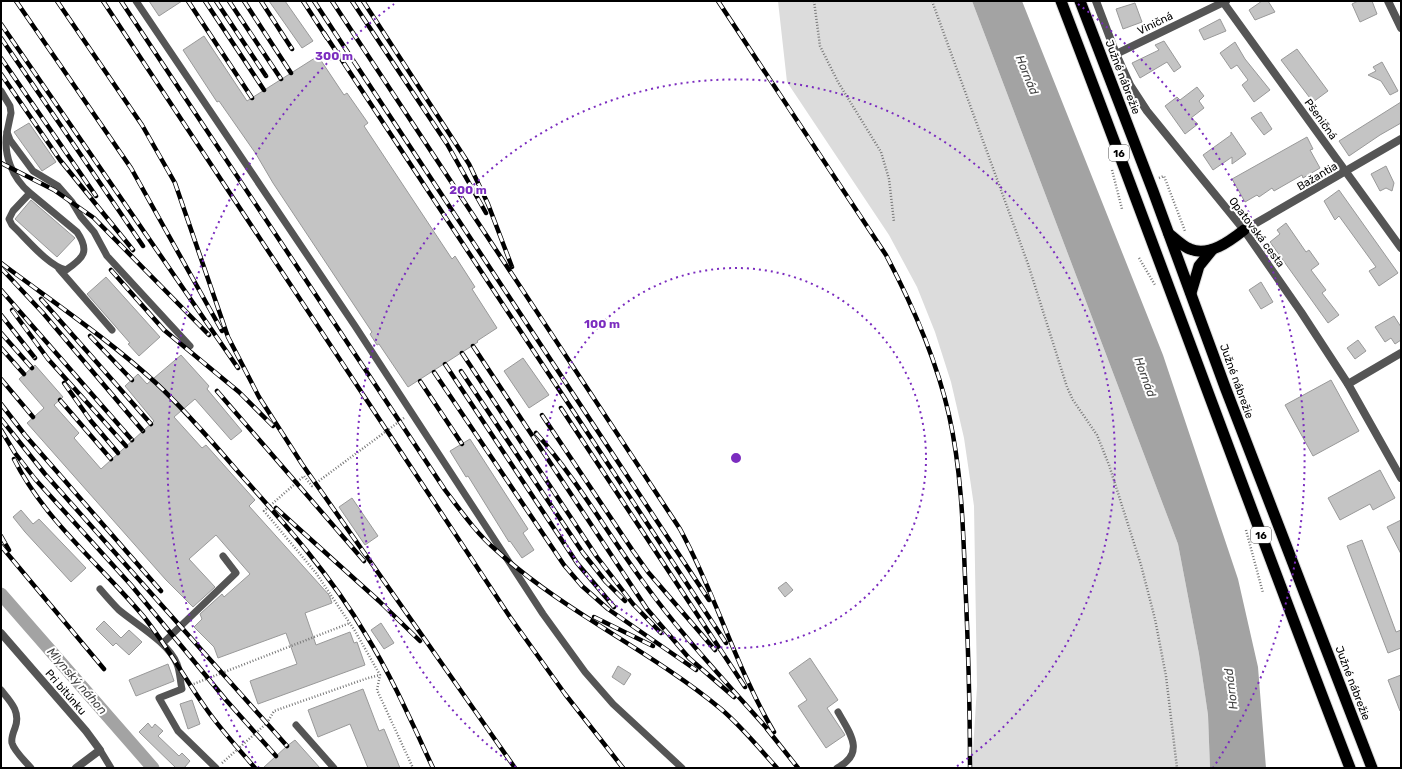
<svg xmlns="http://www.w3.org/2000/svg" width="1402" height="769" viewBox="0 0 1402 769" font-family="Rubik,sans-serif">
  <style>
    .green { fill: #dcdcdc }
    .water { fill: #a3a3a3 }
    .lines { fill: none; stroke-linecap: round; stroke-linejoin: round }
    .canal { stroke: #a3a3a3; stroke-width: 13 }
    .building { fill: #c4c4c4; stroke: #999 }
    .trunk-casing { stroke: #dbdbdb; stroke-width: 13 }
    .path { stroke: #777; stroke-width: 2.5; stroke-dasharray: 1 2; stroke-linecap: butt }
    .service { stroke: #555; stroke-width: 7 }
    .minor { stroke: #555; stroke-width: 8 }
    .trunk { stroke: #000; stroke-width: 11 }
    .rail-casing { stroke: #000; stroke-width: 4.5 }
    .rail { stroke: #fff; stroke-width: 3; stroke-dasharray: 9; stroke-linecap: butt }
    .ring { fill: none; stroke: #7b2cbf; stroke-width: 2; stroke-dasharray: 2 4 }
    .labels { text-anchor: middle; stroke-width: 4; stroke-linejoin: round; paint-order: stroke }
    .shield { fill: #fff; stroke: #4c4c4c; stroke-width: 1 }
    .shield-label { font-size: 10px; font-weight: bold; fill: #000 }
    .street-label { font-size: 11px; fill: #000; stroke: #fff }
    .water-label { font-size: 12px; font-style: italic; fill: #444; stroke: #fff }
    .centre { fill: #7b2cbf; stroke: #fff; stroke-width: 2 }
    .ring-label { font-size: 12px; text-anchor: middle; font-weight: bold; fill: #7b2cbf; stroke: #fff; stroke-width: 4; stroke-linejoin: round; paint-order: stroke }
  </style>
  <rect width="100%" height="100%" fill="#fff"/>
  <polygon class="green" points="778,1 972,1 1178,544 1199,654 1208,715 1210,768 972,768 977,686 974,506 964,438 951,382 935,332 917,287 889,235 787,82"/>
  <polygon class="water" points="972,1 1022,1 1163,355 1238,579 1258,667 1266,768 1210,768 1208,715 1199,654 1178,544"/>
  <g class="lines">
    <polyline class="canal" points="1,594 153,768"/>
  </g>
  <g class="building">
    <polygon points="149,1 182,1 159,16"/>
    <polygon points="269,1 285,1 313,41 302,48"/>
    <polygon points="1262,1 1268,1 1275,12 1255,20 1249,10"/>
    <polygon points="1358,1 1372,1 1377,14 1360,22 1352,4"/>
    <polygon points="1135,3 1142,22 1123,29 1116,9"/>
    <polygon points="1220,19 1226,31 1204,40 1199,30"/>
    <polygon points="204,36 247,101 318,56 344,95 347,93 368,123 364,126 452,259 455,256 475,287 472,289 497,328 477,341 478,342 408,387 379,344 377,345 370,334 372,332 273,183 256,154 219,101 217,102 183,50"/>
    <polygon points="1164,41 1181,67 1174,72 1167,62 1140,78 1132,63 1159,50 1155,45"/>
    <polygon points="1235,42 1245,59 1270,90 1254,102 1242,85 1248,80 1237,65 1231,69 1220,53"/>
    <polygon points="1297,49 1328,91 1313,102 1281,60"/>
    <polygon points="1382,62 1398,91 1390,95 1381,81 1368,75 1376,71 1373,67"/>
    <polygon points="1197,87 1204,96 1199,101 1204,108 1191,118 1198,124 1185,134 1165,106 1177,97 1180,100"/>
    <polygon points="1401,102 1401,123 1380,135 1349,156 1339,141"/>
    <polygon points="1261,112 1272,129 1264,135 1251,118"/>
    <polygon points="29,123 56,162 42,171 14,132"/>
    <polygon points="1231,132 1246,154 1232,164 1232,157 1213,170 1203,155 1231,135"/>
    <polygon points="1307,137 1313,149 1310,150 1320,168 1303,178 1302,175 1274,191 1272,188 1259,197 1257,195 1245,202 1232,179"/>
    <polygon points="1386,166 1394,183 1392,191 1386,188 1380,191 1371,174"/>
    <polygon points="1339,190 1398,273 1379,286 1369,271 1376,267 1339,216 1335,220 1324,201"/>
    <polygon points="31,200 75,238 57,257 15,219"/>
    <polygon points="1286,223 1306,252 1309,250 1319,264 1311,270 1326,290 1322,293 1339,315 1328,323 1270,242 1280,234 1277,230"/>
    <polygon points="106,277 160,337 139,356 128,344 130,343 87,294"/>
    <polygon points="1261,282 1273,302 1261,309 1249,290"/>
    <polygon points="1394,316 1401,327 1401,340 1395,344 1391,338 1385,342 1375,327"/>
    <polygon points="1358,340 1366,351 1355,359 1347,348"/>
    <polygon points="181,355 209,386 207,389 242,431 231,440 195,399 174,417 202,448 206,445 255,500 249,506 329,595 332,603 305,613 316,645 350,632 354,643 357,642 365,665 258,704 250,681 297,664 286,633 218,658 214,647 194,627 202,619 200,614 222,594 224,597 250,574 216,535 189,559 215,587 193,607 166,580 27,423 44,408 19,379 35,365 63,397 54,405 79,433 74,438 101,469 154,421 125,386 138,374 147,384"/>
    <polygon points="523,358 549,395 529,408 504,371"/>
    <polygon points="1331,380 1359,431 1313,456 1285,405"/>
    <polygon points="470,439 528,529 523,533 534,550 522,558 510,541 509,542 468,476 466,477 450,451"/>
    <polygon points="1380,470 1395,498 1373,510 1370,504 1340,520 1328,498"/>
    <polygon points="352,498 378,536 365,545 339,507"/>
    <polygon points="21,510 33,524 39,519 86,568 71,582 25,532 13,517"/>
    <polygon points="1401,520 1401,554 1387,527"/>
    <polygon points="1362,540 1396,632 1401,630 1401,648 1388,653 1347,546"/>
    <polygon points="786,582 793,590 785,597 778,588"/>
    <polygon points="104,621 121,638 129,630 142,642 129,655 116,643 113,646 96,629"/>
    <polygon points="381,623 394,643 384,649 371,630"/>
    <polygon points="810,658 838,700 827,708 845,735 826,748 798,706 807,700 789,673"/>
    <polygon points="168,664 174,681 136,696 129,680"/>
    <polygon points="618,666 631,674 624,685 612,677"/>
    <polygon points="1401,675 1401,711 1400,711 1388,680"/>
    <polygon points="363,689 379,731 384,729 400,768 368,768 350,724 318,737 308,710"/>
    <polygon points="192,700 200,724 188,729 180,704"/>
    <polygon points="148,723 152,728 155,724 163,731 158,736 179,756 182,753 190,761 184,768 176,768 139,732"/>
    <polygon points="295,740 320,768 263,768 287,746"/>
  </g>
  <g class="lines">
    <g class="trunk-casing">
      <g id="trunk">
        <path d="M1061 1C1159 256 1251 513 1350 768"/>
        <polyline points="1080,1 1153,191 1225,387 1372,768"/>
        <path d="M1169 234C1176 239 1182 246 1190 249 1209 257 1230 241 1244 230"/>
        <polyline points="1191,293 1199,266 1212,250"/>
      </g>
    </g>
    <g class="path">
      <polyline points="814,1 820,46 838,82 881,152 889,179 894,222"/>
      <polyline points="932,1 1028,264 1067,387 1073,400 1097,435 1109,465 1141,565 1155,619 1166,676 1177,768"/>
      <polyline points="1112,170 1122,209"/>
      <polyline points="1159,178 1164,176 1185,231"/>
      <polyline points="1139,258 1155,285"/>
      <polyline points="404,418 312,486 304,476 264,511 316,573 355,631 380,675 377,690 413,768"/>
      <polyline points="1246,530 1263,593"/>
      <polyline points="191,685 350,623"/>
      <polyline points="222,763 267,723 274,711 368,678 380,675"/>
    </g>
    <g class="service">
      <polyline points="136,1 355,326 543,614 585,672 613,704 682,768"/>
      <polyline points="1,91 10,106 11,113 7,132 10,140 33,171 58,186 72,202 81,217 94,232 107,256 190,346"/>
      <path d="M7 132C3 154 12 178 30 193L77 232C90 251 84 258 66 270 48 266 26 238 12 225L9 219 13 211 30 193"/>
      <polyline points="59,269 112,330"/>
      <path d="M100 589C106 596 112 603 119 610 137 625 169 643 177 664 180 671 180 681 182 689L159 698 178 731 216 768"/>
      <polyline points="163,643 236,573 223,556"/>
      <path d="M1 690C11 702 21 712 15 728 13 733 11 738 12 743 14 751 25 761 31 768"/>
      <polyline points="296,725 334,768"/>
      <polyline points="100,750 111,768"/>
      <path d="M837 768C866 753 850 733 838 712"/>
    </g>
    <g class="minor">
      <polyline points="1096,1 1116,54 1130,85 1147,111 1244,230 1301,312 1348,384 1401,478"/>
      <polyline points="1388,1 1401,28"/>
      <polyline points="1223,2 1401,248"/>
      <polyline points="1116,54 1226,1"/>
      <polyline points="1244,230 1401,139"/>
      <polyline points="1348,384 1401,353"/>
      <polyline points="1,633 86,731 100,750 76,768"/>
    </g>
    <use href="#trunk" class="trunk"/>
    <g class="rail-casing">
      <g id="rail">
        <polyline points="16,1 131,168 222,331"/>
        <polyline points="57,1 142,125 175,183 228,337 259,397 302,464 515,768"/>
        <polyline points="103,1 510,617 565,694 623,768"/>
        <path d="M121 1 445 490C461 511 476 533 496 550 564 612 650 650 721 709 742 727 759 748 777 768"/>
        <polyline points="188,1 252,98"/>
        <polyline points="205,1 264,90"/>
        <polyline points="216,1 266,76"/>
        <polyline points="229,1 281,79"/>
        <polyline points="244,1 291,73"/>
        <polyline points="261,1 292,49"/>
        <polyline points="303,1 327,38"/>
        <polyline points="314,1 709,600"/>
        <path d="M332 1 680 529C716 595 736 668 774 732"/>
        <polyline points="352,1 447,144 486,213"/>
        <polyline points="363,1 469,164 488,204 512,267"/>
        <path d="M718 1 886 255C913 306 936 358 949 415 961 469 963 523 965 577 968 641 970 704 970 768"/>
        <polyline points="1,24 238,368"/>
        <polyline points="324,33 726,643"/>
        <polyline points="1,38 143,246"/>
        <polyline points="1,58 96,196"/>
        <polyline points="1,74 60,160 133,250"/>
        <polyline points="1,163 54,190 94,218 209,335"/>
        <path d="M1 263C53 302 108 339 156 383 187 412 214 444 241 475 286 525 332 577 366 635 392 677 412 723 433 768"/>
        <polyline points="1,268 43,313 143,431"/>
        <polyline points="111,270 164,330 239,392 273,426"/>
        <polyline points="1,290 132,440"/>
        <polyline points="41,299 151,424"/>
        <polyline points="12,310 48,359 126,446"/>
        <polyline points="1,315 35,358"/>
        <polyline points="1,333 32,368"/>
        <polyline points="90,336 132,380"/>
        <polyline points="473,346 647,609 689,658 734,697"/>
        <polyline points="1,348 24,374"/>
        <polyline points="462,353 597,557 633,604 661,633"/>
        <polyline points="445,364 577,563 614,607"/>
        <polyline points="461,371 583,553 606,582 625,601"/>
        <polyline points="434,372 564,565 582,586 608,609 696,670"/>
        <polyline points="1,379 33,417"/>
        <polyline points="420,381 462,444"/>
        <polyline points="64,383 91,421 118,453"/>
        <polyline points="217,391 364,561"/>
        <polyline points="60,400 111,459"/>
        <polyline points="1,404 25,435 161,591"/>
        <polyline points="561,408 745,687"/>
        <polyline points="542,415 633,551 648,572 715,650"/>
        <polyline points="1,419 45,474 287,746"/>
        <polyline points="1,430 15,453 35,479 131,585 226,700 276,756"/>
        <path d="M536 433C577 479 607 533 644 583 682 636 727 683 770 732"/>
        <path d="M14 459C45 521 100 564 144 617 167 646 184 677 205 707 220 729 238 748 255 768"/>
        <polyline points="276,508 379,601 420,641"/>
        <polyline points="1,536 9,550"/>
        <polyline points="1,546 104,669"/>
        <polyline points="594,617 653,646"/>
        <polyline points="767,729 798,768"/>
      </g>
    </g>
    <use href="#rail" class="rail"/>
  </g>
  <g class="ring">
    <circle cx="736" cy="458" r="190"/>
    <path d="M516 767A379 379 0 1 1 956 767"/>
    <path d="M259 768A569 569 0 0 1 394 4M1078 4A569 569 0 0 1 1213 768"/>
  </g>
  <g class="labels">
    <g class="shield">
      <rect x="1109" y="145" width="20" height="16" rx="3"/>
      <rect x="1251" y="527" width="20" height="16" rx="3"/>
    </g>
    <g class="shield-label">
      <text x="1119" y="157">16</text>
      <text x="1261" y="539">16</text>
    </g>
    <g class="street-label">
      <text transform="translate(1155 23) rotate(-26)" y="4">Viničná</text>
      <text transform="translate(1123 77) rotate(69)" y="4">Južné nábrežie</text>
      <text transform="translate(1321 119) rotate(54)" y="4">Pšeničná</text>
      <text transform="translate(1317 176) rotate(-30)" y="4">Bažantia</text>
      <text transform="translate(1257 232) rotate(53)" y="4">Opatovská cesta</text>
      <text transform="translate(1237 381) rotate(70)" y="4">Južné nábrežie</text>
      <text transform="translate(1353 683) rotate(69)" y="4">Južné nábrežie</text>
      <text transform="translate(66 692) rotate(49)" y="4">Pri bitúnku</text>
    </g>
    <g class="water-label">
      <text transform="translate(1027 75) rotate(68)" y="4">Hornád</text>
      <text transform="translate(1145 377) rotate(70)" y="4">Hornád</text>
      <text transform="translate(77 681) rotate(49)" y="4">Mlynský náhon</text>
      <text transform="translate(1231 689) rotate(-97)" y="4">Hornád</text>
    </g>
  </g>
  <circle cx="736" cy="458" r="6" class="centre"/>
  <g class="ring-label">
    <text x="334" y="60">300 m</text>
    <text x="468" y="194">200 m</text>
    <text x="602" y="328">100 m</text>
  </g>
  <rect width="1402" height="769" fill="none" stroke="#000000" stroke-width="4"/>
</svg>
